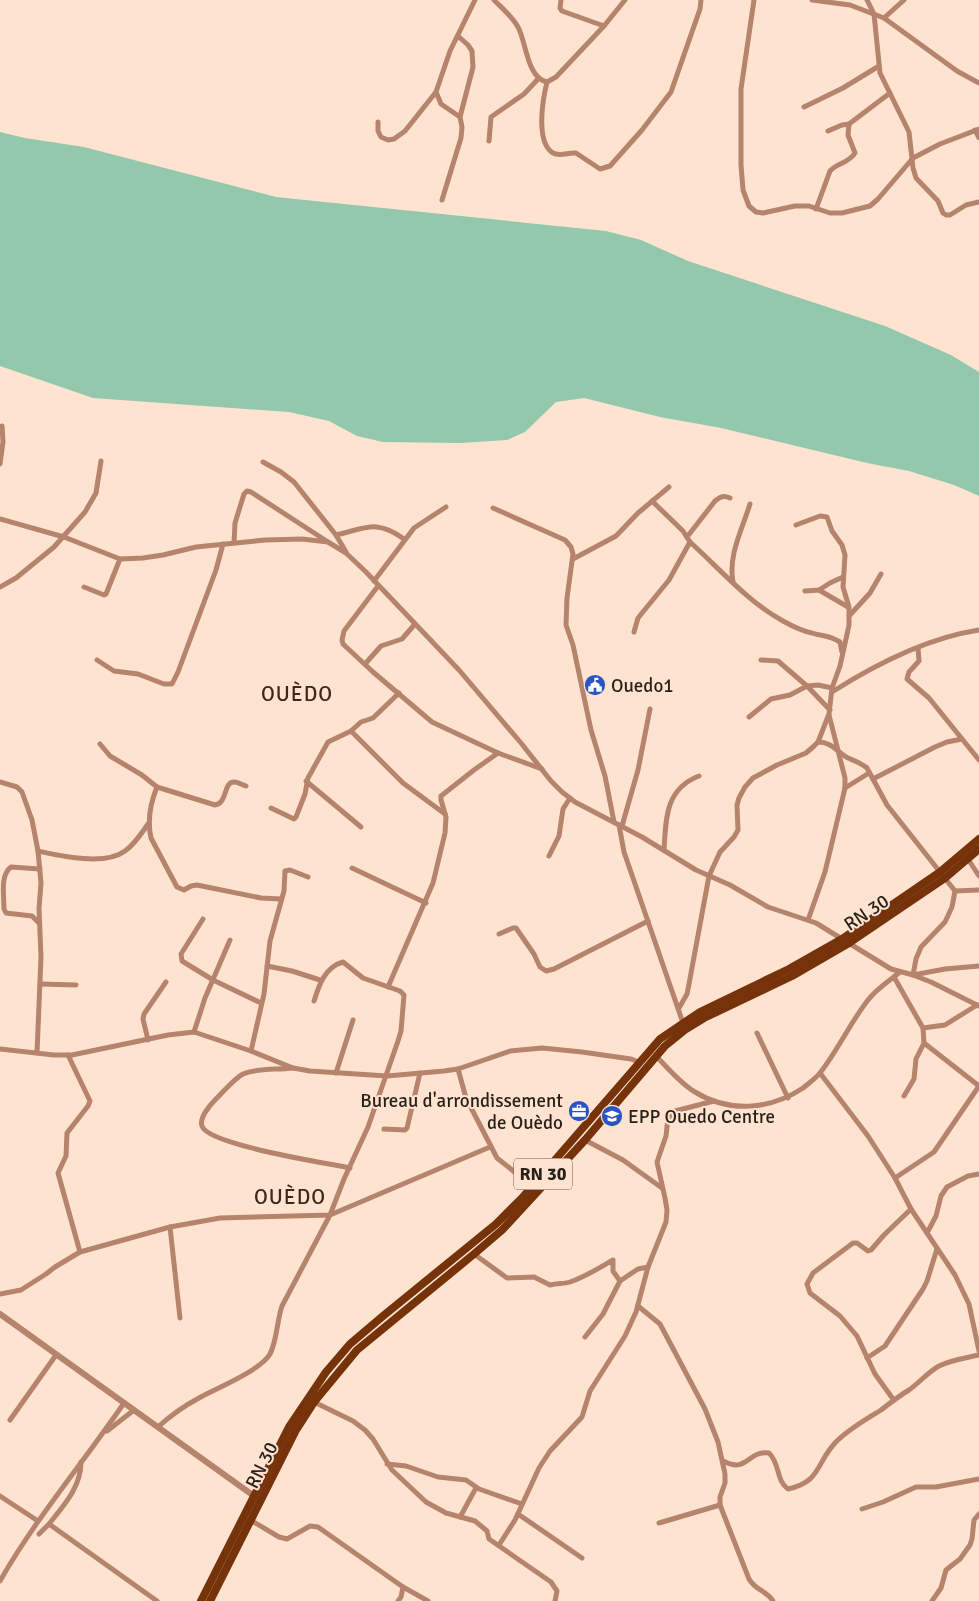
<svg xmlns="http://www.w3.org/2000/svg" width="979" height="1601" viewBox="0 0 979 1601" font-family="Signika,sans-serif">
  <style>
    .green { fill: #94c8ac }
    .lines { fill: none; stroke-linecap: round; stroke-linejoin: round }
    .minor { stroke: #b6836c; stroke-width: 5 }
    .tertiary { stroke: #b6836c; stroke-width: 6 }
    .primary { stroke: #763209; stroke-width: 8 }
    .labels { text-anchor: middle; stroke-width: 4; stroke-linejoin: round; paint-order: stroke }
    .shield { fill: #fee4d0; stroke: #685a4f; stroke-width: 1 }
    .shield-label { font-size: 18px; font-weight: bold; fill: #281f18 }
    .poi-label { font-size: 19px; fill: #281f18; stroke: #fee4d0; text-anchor: start }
    .street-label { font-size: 19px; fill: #281f18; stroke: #fee4d0 }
    .quarter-label { font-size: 21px; letter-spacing: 1px; fill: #3b2818; stroke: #fee4d0 }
  </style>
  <rect width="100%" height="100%" fill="#fee4d0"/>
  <polygon class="green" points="0,132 25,138 84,147 276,197 606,231 641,240 688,261 885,326 951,355 979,372 979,496 954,485 909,471 867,463 721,428 660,417 584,398 556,402 525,432 507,440 460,443 383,442 357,436 329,421 289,412 93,398 0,366"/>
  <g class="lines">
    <g class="minor">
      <path d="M494 0C503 9 514 18 519 29 526 44 528 79 547 82L556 77 604 26 625 0"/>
      <polyline points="561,0 560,8 562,11 604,26"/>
      <polyline points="754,0 741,89 741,165 743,190 749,206 756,212 763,213 795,206 809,206 830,213 842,213 870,206 878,199 913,158 940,144 979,129"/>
      <polyline points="812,0 850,5 884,18 957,71 979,83"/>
      <polyline points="867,0 874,14 880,73 909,132 913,168 916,178 938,201 943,213 946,215 950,215 966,205 979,202"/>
      <polyline points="884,18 904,0"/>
      <path d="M547 82C543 98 535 142 553 153 560 157 569 152 576 153L600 169 610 166 642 130 671 92 700 9 701 0"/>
      <polyline points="436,92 441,104 460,117"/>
      <polyline points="804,107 843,88 879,66"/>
      <polyline points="378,122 378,131 381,137 388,140 394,139 405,131 436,92 450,51 475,0"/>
      <polyline points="975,130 979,138"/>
      <polyline points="828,131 842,125 849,124"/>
      <polyline points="489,141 491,117 524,94 539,78"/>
      <polyline points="442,200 461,138 462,127 460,117 473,67 472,51 468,45 458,36"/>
      <path d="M816 209 830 171C837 163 849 163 855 153L848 135 849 124 890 93"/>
      <polyline points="263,462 281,472 294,482 336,535 346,552"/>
      <polyline points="0,464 3,442 2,426"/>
      <path d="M652 501 683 531 690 542C720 569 748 602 783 621 792 626 801 631 812 633 824 637 827 634 840 642L842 652"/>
      <polyline points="493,508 565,540 571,547 573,554 567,598 566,625 573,645 591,730 605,776 614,822"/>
      <polyline points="0,519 64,537 120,559 143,558 163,555 196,547 265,540 302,539 328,542 346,553 366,572 459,670 521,743 551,781 562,792 575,802 642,837 696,870 730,885 768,907 816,923 891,969 913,975 931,982 979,1006"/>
      <path d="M336 535C366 528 377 519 404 539"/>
      <path d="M687 537 715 501C720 497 723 495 730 498"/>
      <polyline points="234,543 235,523 244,494 247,491 251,492 328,542"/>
      <polyline points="573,559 616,536 638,513 669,487"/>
      <polyline points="374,581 414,528 446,507"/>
      <path d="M733 582C728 555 742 530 750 504"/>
      <polyline points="378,586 344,631 342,640 343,644 373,672 432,722 498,753 542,769"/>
      <polyline points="0,587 16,578 54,547 85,512 96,493 101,461"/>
      <polyline points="84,587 104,595 106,594 120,559"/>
      <polyline points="819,590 848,607"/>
      <polyline points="805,591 819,590 830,583 843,577"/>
      <polyline points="849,616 870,593 881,574"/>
      <polyline points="634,632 638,618 669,580 690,542"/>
      <polyline points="918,648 919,661 909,672 907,679 929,698 979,760"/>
      <polyline points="97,660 114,671 138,674 164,684 172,684 178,672 216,570 223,544"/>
      <polyline points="761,660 778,661 807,686 830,710"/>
      <polyline points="365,664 381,646 402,639 415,624"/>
      <path d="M832 692C876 664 927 638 979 630"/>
      <polyline points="749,717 771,699 790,695 807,686 818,685 832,688"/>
      <polyline points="351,731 403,783 445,814"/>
      <path d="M818 742C832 742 837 752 848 758 855 761 861 763 867 768L887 805 955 891"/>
      <path d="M100 744 110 756 142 775 157 787 215 805C228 803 223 782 234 782 238 782 243 785 246 786"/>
      <polyline points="873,779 935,747 947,742 962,739"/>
      <polyline points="306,781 361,827"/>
      <polyline points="0,782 17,787 22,792 32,820 38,851 41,883 39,909 41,957 37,1053"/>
      <path d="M157 787C150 804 147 820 151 838L177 887 184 890 191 886 197 885 261 898 281 899"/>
      <polyline points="845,788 869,773"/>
      <polyline points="271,808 294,819 296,817 305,794 308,778 328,742 351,731 361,722 373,718 399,693"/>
      <polyline points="619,825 624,852 683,1023"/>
      <polyline points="622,826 638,770 650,709"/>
      <path d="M664 850C666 819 665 789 699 776"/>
      <path d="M38 851C61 856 105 866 125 851 135 844 141 834 148 824"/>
      <polyline points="549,856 559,836 563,809 570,798"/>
      <polyline points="968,859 979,876"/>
      <polyline points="352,868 426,903"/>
      <polyline points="955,891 952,907 945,922 921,947 916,959 913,975 945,969 979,966"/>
      <polyline points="955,891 979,890"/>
      <polyline points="203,919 181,954 182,961 213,980 261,1003"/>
      <polyline points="808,920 825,872 845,788 845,778 829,715"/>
      <path d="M39 923 32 916 6 913 4 909C4 895 0 875 11 867L40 869"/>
      <polyline points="499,934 513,928 516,928 534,954 540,967 546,971 554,969 648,921"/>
      <polyline points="267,966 292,971 320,980"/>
      <polyline points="894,977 923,1028 924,1043 916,1059 914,1079 904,1096"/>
      <polyline points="40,984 76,985"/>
      <polyline points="388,987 433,883 445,833 446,817 441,800 441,796 474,770 498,753"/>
      <polyline points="679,1008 687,994 689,984 709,876 720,852 734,837 738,830 737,805 739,798 745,787 753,778 777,765 806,753 813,747 818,742 829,714 832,688 840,666 846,639 849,625 849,607 843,587 845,555 842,545 832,531 827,517 820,516 796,525"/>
      <polyline points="923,1028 945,1025 977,1005"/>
      <polyline points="194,1032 205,998 230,940"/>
      <polyline points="757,1033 788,1098"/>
      <polyline points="148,1040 143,1019 144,1014 166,982"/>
      <polyline points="924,1043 979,1086"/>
      <polyline points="0,1049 54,1055 72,1055 168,1035 194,1032 251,1051 293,1068 310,1071 387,1076 444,1071 458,1069 510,1051 542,1048 582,1052 631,1059 639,1062"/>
      <polyline points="251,1051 264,994 270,941 284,891 285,871 290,870 308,877"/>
      <polyline points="68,1055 90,1101 88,1106 67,1133 66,1156 58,1173 80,1252"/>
      <path d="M656 1056C667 1067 681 1084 695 1092 729 1113 770 1110 803 1088 809 1083 815 1079 820 1073 838 1050 850 1023 868 1000 876 989 889 981 900 972"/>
      <path d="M292 1068C277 1070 257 1068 243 1074 235 1078 222 1093 215 1100 210 1105 199 1118 202 1126 208 1145 327 1163 350 1168"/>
      <polyline points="458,1069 466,1098 497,1158 532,1186"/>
      <polyline points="336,1073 353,1020"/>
      <polyline points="820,1073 868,1136 895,1178 911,1209 955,1275 969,1304 979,1351"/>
      <polyline points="384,1129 405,1130 407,1128 420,1073"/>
      <polyline points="585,1140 623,1160 662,1188"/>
      <polyline points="895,1178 934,1152 979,1086"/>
      <polyline points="170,1227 180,1318"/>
      <polyline points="927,1233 936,1216 941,1196 947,1187 968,1176 979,1174"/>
      <path d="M474 1254 507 1278 534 1277 550 1285C557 1283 564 1284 570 1282 585 1277 599 1268 613 1260V1271L620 1281"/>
      <polyline points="0,1294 21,1290 46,1274 55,1267 80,1252 170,1227 220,1218 330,1215 490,1147"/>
      <path d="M638 1306 660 1324 705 1409 718 1442 725 1474V1483L720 1497V1505L749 1579C755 1590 767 1591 773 1601"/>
      <polyline points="585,1337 603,1314 620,1281 638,1269 648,1267"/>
      <polyline points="867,1358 885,1346 923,1289 927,1281 937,1249"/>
      <polyline points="893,1399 875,1374 857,1336 840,1316 810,1293 807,1284 813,1273 853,1243 857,1243 868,1251 871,1250 884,1235 911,1209"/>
      <polyline points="314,1402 353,1421 365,1430 373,1439 392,1470 426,1502 446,1513 475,1521 487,1531 489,1539 551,1582 557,1591 555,1601"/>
      <polyline points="10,1420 56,1355"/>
      <path d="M158 1427C171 1415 184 1406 199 1398 217 1388 260 1371 270 1354 277 1341 277 1320 282 1306L330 1215 344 1179 368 1127 398 1041 401 1031 404 995 400 991 363 978 343 962C325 967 319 985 314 1001"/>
      <polyline points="107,1431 134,1410"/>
      <path d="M723 1461C748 1474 747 1450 769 1453 780 1463 776 1481 788 1489 821 1482 816 1463 835 1443 847 1430 865 1420 881 1410 890 1403 899 1396 909 1390 919 1383 928 1372 939 1366 951 1360 966 1358 979 1355"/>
      <polyline points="387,1464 406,1466 438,1477 466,1480 479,1489 522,1504"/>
      <polyline points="0,1496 38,1521"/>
      <polyline points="862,1509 883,1502 916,1487 936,1487 979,1479"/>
      <polyline points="518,1514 582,1558"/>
      <polyline points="460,1517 476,1488"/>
      <polyline points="252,1521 279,1537 287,1539 310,1526 318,1527 403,1587 428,1601"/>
      <polyline points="659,1523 720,1505"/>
      <path d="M49 1524C64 1505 81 1487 81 1462"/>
      <polyline points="39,1534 49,1524 157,1601"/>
      <polyline points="499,1545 515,1520 539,1468 550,1451 582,1417 590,1391 625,1336 636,1312 648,1267 666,1222 667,1210 665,1198 657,1162 666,1136 668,1118 675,1111 714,1101"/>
      <path d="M0 1581C36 1518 83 1463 124 1403"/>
      <polyline points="398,1601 401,1597 403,1587"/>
      <polyline points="932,1601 941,1588 946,1570 960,1559 970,1545 972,1539 974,1520 979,1514"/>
    </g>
    <polyline class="tertiary" points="0,1314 254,1496"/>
    <g class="primary">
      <polyline points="201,1601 289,1427 326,1372 350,1344 383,1316 496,1224 522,1198 660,1039 700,1012 789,969 842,939 940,872 979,839"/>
      <polyline points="210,1601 296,1430 314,1402 357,1350 474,1254 502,1230 585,1140 665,1046 686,1029 704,1018 792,976 849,943 945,878 979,849"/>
    </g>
  </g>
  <defs>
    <g id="civic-disc" transform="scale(1.125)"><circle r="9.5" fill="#2a54c3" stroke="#fee4d0"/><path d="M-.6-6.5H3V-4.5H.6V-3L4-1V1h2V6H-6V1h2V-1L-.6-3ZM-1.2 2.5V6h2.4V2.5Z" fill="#fff"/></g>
    <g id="office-disc" transform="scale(1.125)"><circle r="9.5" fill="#2a54c3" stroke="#fee4d0"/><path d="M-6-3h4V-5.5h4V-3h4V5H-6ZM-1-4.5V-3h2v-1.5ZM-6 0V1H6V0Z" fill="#fff"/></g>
    <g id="school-disc" transform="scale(1.125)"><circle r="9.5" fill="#2a54c3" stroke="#fee4d0"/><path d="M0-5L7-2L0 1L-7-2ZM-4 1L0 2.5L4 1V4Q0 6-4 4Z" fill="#fff"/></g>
  </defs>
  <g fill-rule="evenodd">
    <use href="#civic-disc" x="595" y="685"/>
    <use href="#office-disc" x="579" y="1111"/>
    <use href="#school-disc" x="612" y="1116"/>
  </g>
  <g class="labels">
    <rect class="shield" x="514" y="1158.5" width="58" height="31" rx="4"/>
    <g class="shield-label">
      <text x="543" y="1180">RN 30</text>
    </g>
    <g class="poi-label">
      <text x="611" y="692">Ouedo1</text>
      <text x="563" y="1107" text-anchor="end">Bureau d'arrondissement<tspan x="563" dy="22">de Ouèdo</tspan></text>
      <text x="628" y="1123">EPP Ouedo Centre</text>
    </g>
    <g class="street-label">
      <text transform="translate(866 912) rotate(-34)" y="7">RN 30</text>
      <text transform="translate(261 1465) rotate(-64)" y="7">RN 30</text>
    </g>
    <g class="quarter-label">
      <text x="297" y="701">OUÈDO</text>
      <text x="290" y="1204">OUÈDO</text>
    </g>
  </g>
</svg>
